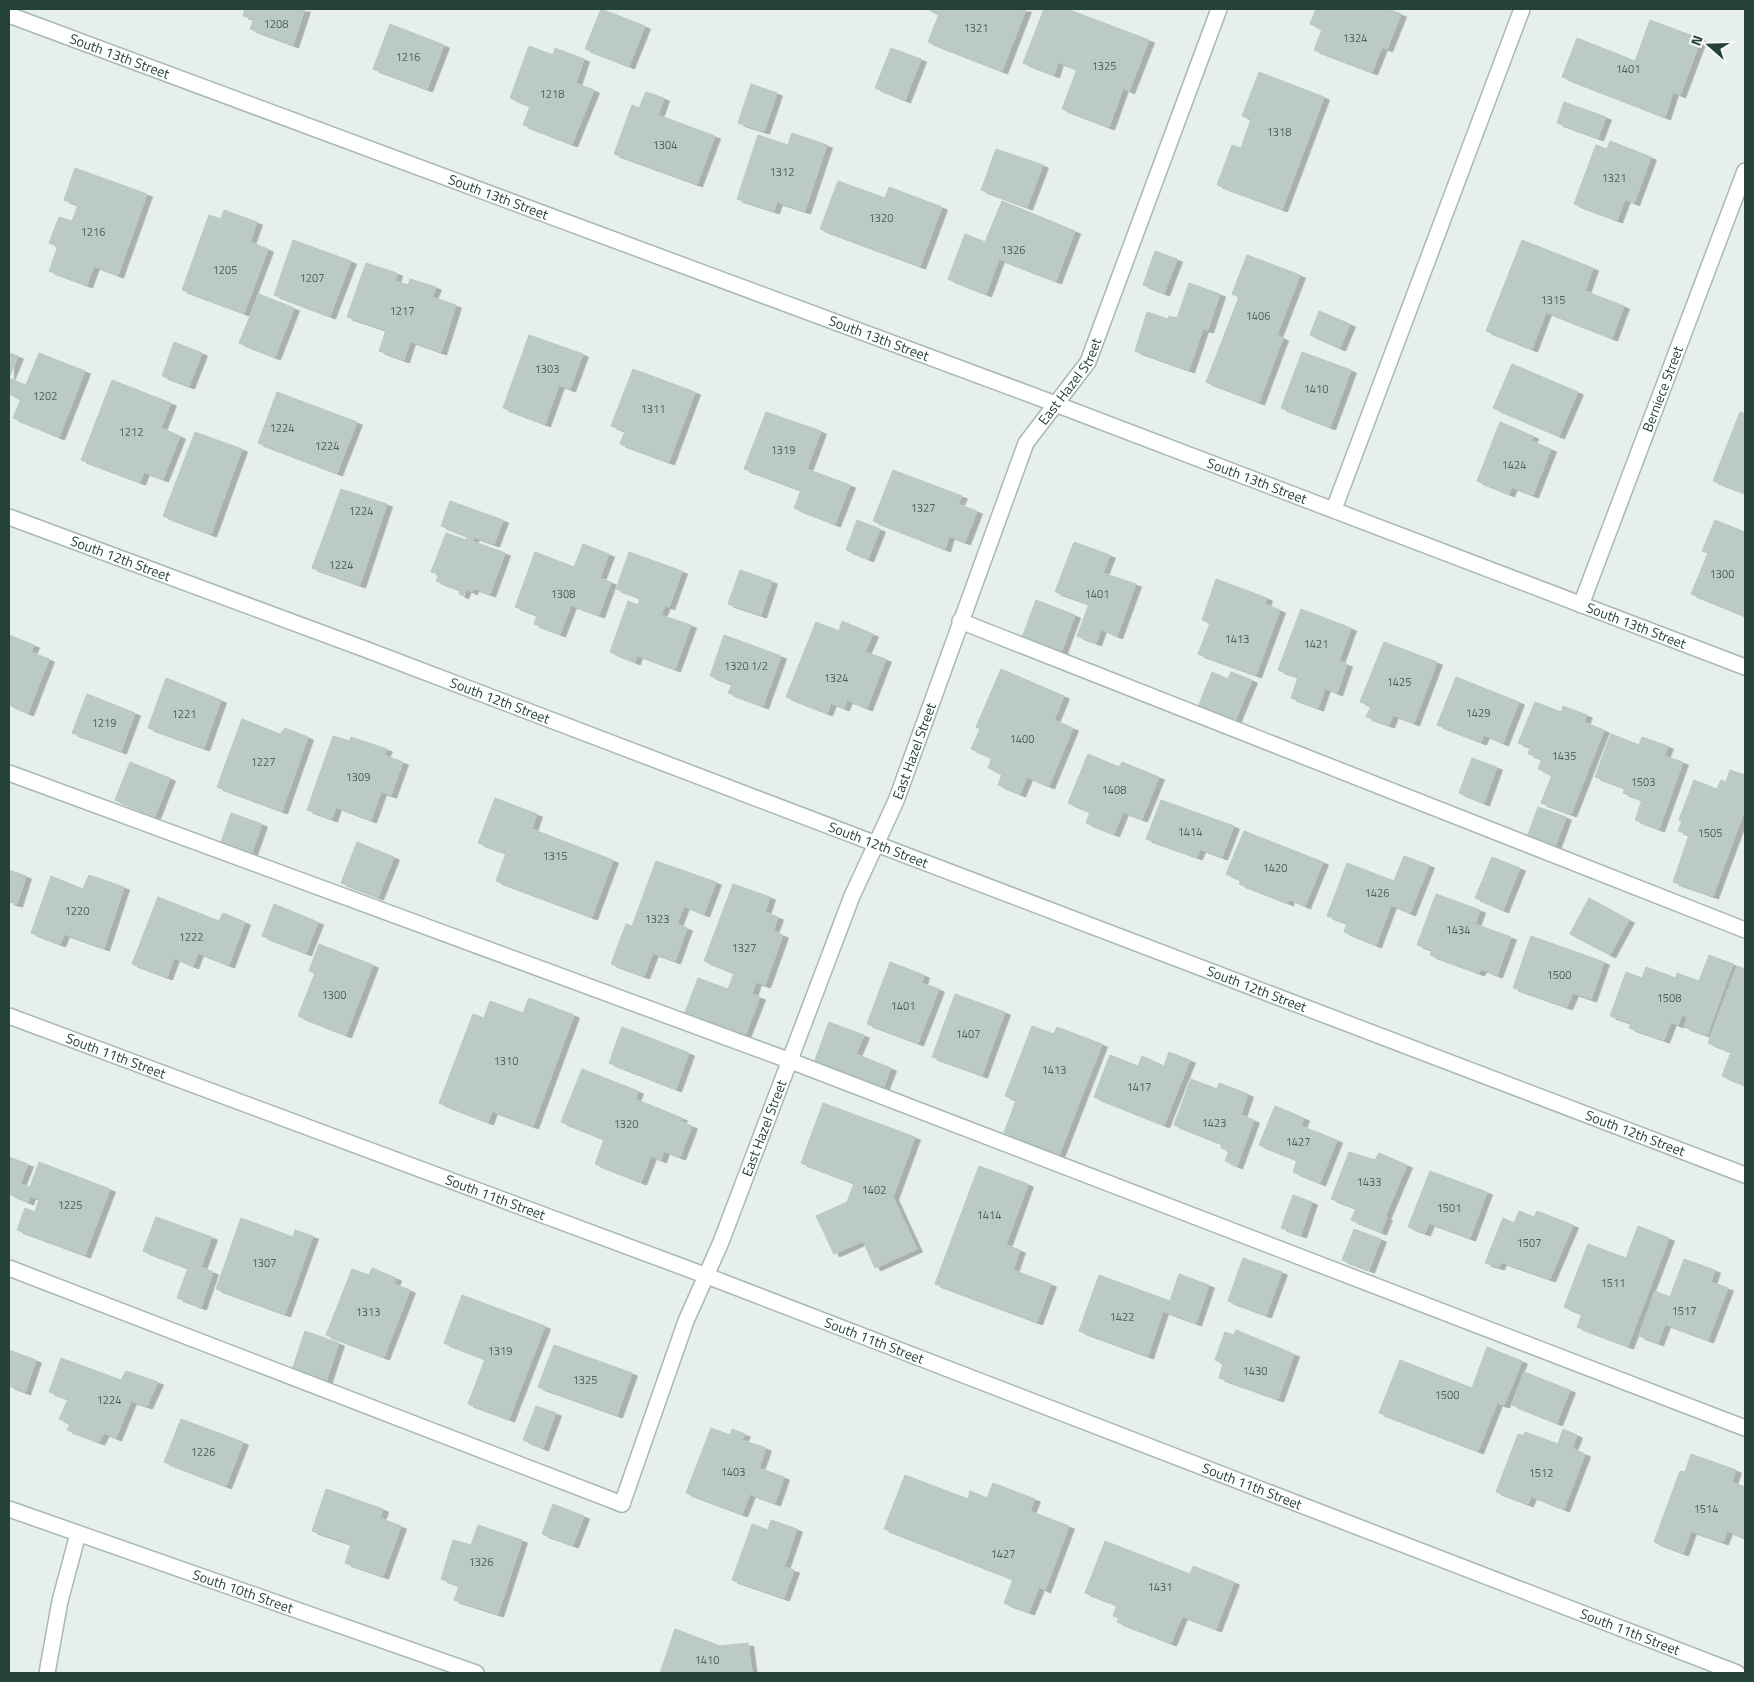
<svg xmlns="http://www.w3.org/2000/svg" width="1754" height="1682" viewBox="0 0 1754 1682" font-family="'Titillium Web',sans-serif">
  <style>
    .building { fill: #bbcac4; stroke: #b8c9c2; filter: url(#shadow) }
    .lines { fill: none; stroke-linecap: round; stroke-linejoin: round }
    .lane-casing { stroke: #a8b8b2; stroke-width: 18 }
    .street-casing { stroke: #a8b8b2; stroke-width: 18 }
    .lane { stroke: #fff; stroke-width: 15 }
    .street { stroke: #fff; stroke-width: 15 }
    .labels { text-anchor: middle; stroke-width: 5; stroke-linejoin: round; paint-order: stroke }
    .number-label { font-size: 11px; fill: #4a645c }
    .street-label { font-size: 14px; fill: #24423a; stroke: #f7fbf9 }
  </style>
  <defs>
    <filter id="shadow"><feDropShadow dx="5.5" dy="3" stdDeviation="0" flood-color="#0004"/></filter>
  </defs>
  <rect width="100%" height="100%" fill="#e6efeb"/>
  <g class="building">
    <polygon points="245,9 305,9 293,45 250,29 254,19 243,16"/>
    <polygon points="601,9 645,26 629,66 585,49"/>
    <polygon points="927,9 1026,9 1002,71 928,42 939,14"/>
    <polygon points="1044,9 1067,9 1149,40 1129,91 1123,88 1109,127 1062,109 1077,69 1058,62 1054,75 1023,63"/>
    <polygon points="1316,9 1388,9 1401,14 1387,49 1382,47 1372,72 1314,50 1322,29 1310,24"/>
    <polygon points="1650,20 1701,39 1680,95 1673,92 1665,117 1562,77 1577,38 1635,61"/>
    <polygon points="390,24 444,45 427,89 373,69"/>
    <polygon points="529,46 553,55 555,48 584,59 576,83 594,90 572,144 523,125 530,106 510,98"/>
    <polygon points="891,48 921,59 905,100 875,88"/>
    <polygon points="1259,72 1324,97 1282,209 1217,185 1232,145 1241,148 1251,119 1242,116"/>
    <polygon points="751,84 777,93 764,131 738,123"/>
    <polygon points="646,92 664,98 658,115 715,136 697,184 614,154 632,105 639,108"/>
    <polygon points="1564,102 1606,117 1598,138 1557,123"/>
    <polygon points="792,133 827,145 805,211 777,202 774,211 737,199 758,135 788,145"/>
    <polygon points="1610,141 1651,157 1634,203 1625,199 1617,220 1574,204 1596,145 1607,149"/>
    <polygon points="996,149 1043,165 1027,207 981,190"/>
    <polygon points="75,168 147,194 118,275 94,266 87,285 49,271 58,246 49,243 59,217 72,221 78,205 64,200"/>
    <polygon points="838,181 885,198 889,187 942,207 920,266 820,229"/>
    <polygon points="1002,201 1075,231 1056,281 999,259 986,294 948,279 965,234 985,242"/>
    <polygon points="224,210 257,222 250,242 268,249 244,313 182,290 209,215 221,219"/>
    <polygon points="293,240 351,261 330,316 274,295"/>
    <polygon points="1522,240 1593,268 1585,291 1624,306 1612,338 1546,312 1532,349 1486,331"/>
    <polygon points="1155,251 1177,259 1164,293 1143,285"/>
    <polygon points="1247,255 1300,275 1277,335 1283,338 1259,402 1206,382 1239,297 1232,294"/>
    <polygon points="366,263 397,273 395,281 408,285 410,279 436,287 432,297 456,305 441,352 410,341 404,360 379,351 386,330 347,317"/>
    <polygon points="1189,283 1220,294 1208,330 1203,329 1189,370 1135,351 1147,312 1168,319 1169,316 1177,318"/>
    <polygon points="259,294 294,308 275,357 239,343"/>
    <polygon points="1319,311 1350,324 1340,348 1310,335"/>
    <polygon points="529,335 583,354 570,389 559,385 545,424 503,408"/>
    <polygon points="174,342 202,353 189,386 162,376"/>
    <polygon points="1302,352 1351,370 1330,427 1281,408"/>
    <polygon points="9,353 18,356 9,378 26,385 39,353 85,371 59,437 13,418 21,399 9,394"/>
    <polygon points="1512,364 1578,392 1559,436 1493,408"/>
    <polygon points="633,369 695,392 669,462 620,444 625,431 611,426"/>
    <polygon points="112,380 171,403 161,428 180,436 163,479 144,472 140,482 81,460"/>
    <polygon points="277,392 357,422 337,473 258,443"/>
    <polygon points="766,412 821,431 807,469 850,485 835,524 794,508 801,490 744,469"/>
    <polygon points="1740,412 1745,414 1745,493 1713,481"/>
    <polygon points="1500,422 1533,436 1531,441 1551,449 1533,495 1512,487 1509,494 1477,481"/>
    <polygon points="195,432 242,449 211,534 163,516"/>
    <polygon points="893,470 962,496 958,504 977,511 965,542 949,536 945,549 873,521"/>
    <polygon points="341,489 387,504 360,585 312,568"/>
    <polygon points="450,501 503,520 494,544 474,537 472,541 505,553 490,594 473,588 472,592 466,589 463,596 459,594 460,590 436,581 439,574 431,572 446,533 466,540 467,536 441,526"/>
    <polygon points="857,520 880,529 868,559 846,550"/>
    <polygon points="1715,520 1745,532 1745,616 1691,594 1708,553 1702,551"/>
    <polygon points="1074,542 1110,555 1103,573 1136,584 1117,636 1101,629 1096,643 1077,636 1089,604 1055,592"/>
    <polygon points="583,544 609,554 600,578 611,582 599,615 571,605 560,634 534,624 537,615 515,607 535,552 574,567"/>
    <polygon points="629,552 682,571 669,607 665,605 661,615 691,625 675,669 637,655 635,662 610,652 628,601 638,605 640,598 616,589"/>
    <polygon points="740,570 772,581 761,615 728,604"/>
    <polygon points="1216,579 1267,598 1265,604 1280,610 1256,675 1198,654 1210,623 1202,620"/>
    <polygon points="1036,600 1075,615 1060,656 1021,640"/>
    <polygon points="1301,609 1351,628 1339,661 1347,664 1337,693 1325,688 1318,708 1291,698 1298,677 1278,670"/>
    <polygon points="842,621 873,634 865,652 886,659 867,708 847,700 844,708 831,703 827,713 786,697 816,622 839,631"/>
    <polygon points="9,635 34,645 31,652 49,659 28,713 9,705"/>
    <polygon points="724,635 781,656 763,706 728,693 732,684 710,676"/>
    <polygon points="1384,642 1437,662 1414,723 1393,715 1389,725 1366,717 1371,706 1360,702"/>
    <polygon points="1001,669 1064,696 1054,720 1073,728 1049,786 1027,777 1020,794 998,785 1002,774 988,768 992,758 971,749 980,729 976,727"/>
    <polygon points="1212,672 1228,679 1231,672 1252,680 1235,721 1198,707"/>
    <polygon points="1456,677 1519,702 1503,743 1484,735 1481,742 1437,725"/>
    <polygon points="166,678 221,700 204,748 148,728"/>
    <polygon points="87,694 135,713 121,751 72,733"/>
    <polygon points="1535,702 1561,712 1563,706 1587,715 1584,722 1604,730 1571,814 1541,803 1552,775 1538,769 1542,759 1528,754 1530,747 1518,743"/>
    <polygon points="242,719 280,734 285,728 308,737 282,811 217,787"/>
    <polygon points="1611,734 1639,745 1642,737 1668,746 1664,756 1683,762 1659,829 1635,820 1642,800 1623,793 1625,788 1595,777"/>
    <polygon points="333,736 350,741 351,737 387,749 384,755 403,762 391,795 381,792 371,820 336,807 332,819 307,810"/>
    <polygon points="1088,754 1119,767 1122,762 1159,777 1142,819 1123,812 1114,834 1086,823 1090,812 1068,803"/>
    <polygon points="1472,758 1497,767 1484,803 1459,793"/>
    <polygon points="130,762 170,778 155,816 115,800"/>
    <polygon points="1730,770 1745,775 1745,809 1713,896 1673,882 1689,835 1678,831 1682,821 1679,820 1694,780 1717,789 1721,780 1726,782"/>
    <polygon points="495,798 537,814 532,829 613,860 592,917 496,881 506,853 478,843"/>
    <polygon points="1161,800 1234,826 1222,857 1200,849 1197,857 1146,839"/>
    <polygon points="1538,807 1566,817 1555,847 1527,837"/>
    <polygon points="231,813 262,824 251,855 220,845"/>
    <polygon points="1244,831 1323,862 1305,906 1289,899 1288,903 1239,884 1241,880 1226,874"/>
    <polygon points="357,842 394,857 378,897 341,883"/>
    <polygon points="1404,856 1429,865 1410,913 1391,905 1376,945 1344,932 1347,923 1327,916 1347,863 1394,881"/>
    <polygon points="1492,857 1520,868 1503,910 1475,898"/>
    <polygon points="656,861 716,882 704,914 684,906 677,924 687,928 675,961 653,953 644,976 611,964 626,924 632,926"/>
    <polygon points="9,870 26,876 17,904 9,902"/>
    <polygon points="89,875 124,887 104,948 64,934 60,944 31,933 51,876 83,889"/>
    <polygon points="733,884 770,897 765,912 778,917 773,931 783,935 765,985 756,982 752,994 760,997 744,1038 684,1015 698,978 728,989 734,973 704,961"/>
    <polygon points="1436,894 1480,910 1475,924 1511,937 1497,975 1481,969 1479,973 1430,955 1432,950 1417,945"/>
    <polygon points="158,897 219,921 223,913 245,922 229,965 198,953 193,966 174,958 167,977 132,964"/>
    <polygon points="1589,898 1629,920 1610,955 1570,934"/>
    <polygon points="274,904 318,922 306,953 262,936"/>
    <polygon points="1531,936 1604,962 1591,999 1573,993 1567,1007 1513,988"/>
    <polygon points="319,944 373,965 346,1035 298,1016 315,973 309,971"/>
    <polygon points="1709,955 1733,964 1707,1035 1684,1027 1688,1017 1682,1015 1678,1025 1671,1022 1664,1040 1629,1028 1631,1023 1610,1016 1626,972 1642,978 1646,967 1676,978 1677,973 1699,981"/>
    <polygon points="890,962 924,975 922,983 939,989 918,1043 867,1024"/>
    <polygon points="1737,966 1745,969 1745,1085 1722,1076 1731,1052 1708,1043"/>
    <polygon points="955,994 1005,1012 982,1075 932,1057"/>
    <polygon points="529,998 574,1015 533,1126 492,1111 488,1122 439,1103 473,1014 484,1018 490,1001 523,1013"/>
    <polygon points="829,1022 864,1035 856,1054 891,1068 881,1094 812,1068"/>
    <polygon points="1032,1026 1054,1034 1057,1027 1102,1044 1059,1155 1004,1133 1016,1100 1005,1096"/>
    <polygon points="622,1027 689,1053 676,1089 609,1063"/>
    <polygon points="1169,1052 1190,1060 1164,1125 1094,1097 1110,1055 1138,1066 1142,1056 1164,1066"/>
    <polygon points="582,1069 638,1091 635,1099 682,1118 680,1121 692,1126 680,1157 664,1151 661,1160 651,1156 641,1182 595,1164 604,1139 561,1122"/>
    <polygon points="1191,1079 1217,1089 1219,1083 1248,1094 1241,1115 1254,1120 1237,1166 1225,1161 1229,1151 1221,1148 1222,1144 1174,1125"/>
    <polygon points="823,1103 915,1137 893,1197 917,1249 875,1268 863,1241 834,1254 816,1216 847,1202 854,1183 801,1163"/>
    <polygon points="1275,1106 1304,1118 1301,1126 1337,1140 1320,1183 1293,1172 1297,1160 1259,1145"/>
    <polygon points="1349,1152 1375,1160 1379,1153 1407,1165 1385,1217 1387,1217 1381,1232 1351,1220 1356,1208 1331,1199"/>
    <polygon points="9,1157 28,1164 20,1184 30,1187 39,1162 110,1189 85,1255 17,1230 25,1208 35,1212 39,1199 30,1196 28,1202 9,1194"/>
    <polygon points="979,1166 1028,1184 1006,1245 1020,1250 1013,1270 1051,1284 1037,1322 935,1284"/>
    <polygon points="1430,1171 1487,1192 1470,1238 1429,1223 1425,1233 1408,1227"/>
    <polygon points="1293,1195 1312,1202 1301,1235 1281,1228"/>
    <polygon points="1519,1211 1534,1217 1537,1211 1573,1225 1550,1279 1501,1262 1499,1267 1485,1263 1503,1218 1514,1223"/>
    <polygon points="156,1217 212,1237 201,1267 213,1272 201,1307 177,1298 188,1268 143,1251"/>
    <polygon points="241,1218 293,1237 295,1230 313,1236 285,1314 216,1289"/>
    <polygon points="1638,1226 1669,1238 1628,1346 1577,1327 1582,1314 1564,1307 1588,1244 1626,1258"/>
    <polygon points="1354,1229 1381,1239 1369,1270 1342,1260"/>
    <polygon points="1243,1258 1282,1272 1266,1315 1228,1301"/>
    <polygon points="1684,1259 1715,1270 1711,1282 1728,1288 1708,1340 1665,1324 1658,1343 1639,1336 1655,1291 1670,1297"/>
    <polygon points="372,1268 396,1278 394,1284 410,1290 384,1357 326,1335 352,1269 369,1275"/>
    <polygon points="1179,1274 1209,1285 1196,1323 1163,1311 1148,1356 1079,1331 1099,1275 1170,1301"/>
    <polygon points="462,1295 545,1326 509,1419 468,1404 485,1359 444,1343"/>
    <polygon points="1236,1330 1294,1354 1278,1399 1219,1378 1223,1363 1215,1360 1225,1332 1234,1335"/>
    <polygon points="305,1331 339,1343 326,1382 292,1370"/>
    <polygon points="554,1345 632,1373 617,1415 538,1387"/>
    <polygon points="1487,1347 1522,1361 1504,1405 1497,1403 1478,1451 1379,1413 1400,1360 1472,1388"/>
    <polygon points="9,1350 36,1360 25,1392 9,1386"/>
    <polygon points="61,1358 121,1380 126,1371 158,1382 147,1406 131,1401 116,1438 104,1433 99,1442 67,1430 70,1424 59,1419 68,1399 49,1392"/>
    <polygon points="1524,1372 1570,1390 1557,1423 1512,1405"/>
    <polygon points="536,1406 556,1413 543,1448 523,1440"/>
    <polygon points="181,1419 243,1442 226,1486 164,1462"/>
    <polygon points="711,1428 730,1435 732,1429 745,1434 742,1440 766,1448 759,1468 784,1477 775,1503 750,1494 742,1514 686,1493"/>
    <polygon points="1563,1429 1577,1435 1572,1448 1585,1454 1564,1509 1531,1496 1528,1504 1496,1492 1518,1434 1524,1436 1525,1432 1558,1444"/>
    <polygon points="1691,1454 1736,1470 1732,1482 1745,1487 1745,1538 1727,1531 1723,1542 1691,1531 1683,1553 1654,1542 1680,1471 1685,1472"/>
    <polygon points="905,1475 968,1499 970,1491 987,1498 993,1483 1035,1499 1030,1511 1069,1526 1045,1590 1039,1587 1029,1612 1004,1603 1013,1579 884,1529"/>
    <polygon points="326,1489 383,1509 380,1518 401,1526 383,1576 345,1563 351,1544 312,1531"/>
    <polygon points="553,1504 584,1516 573,1545 542,1534"/>
    <polygon points="771,1520 797,1529 784,1567 794,1570 784,1598 732,1580 752,1524 768,1530"/>
    <polygon points="478,1525 522,1540 498,1614 454,1600 459,1586 441,1579 453,1540 471,1545"/>
    <polygon points="1105,1541 1190,1574 1193,1566 1234,1582 1216,1629 1182,1616 1171,1643 1117,1622 1119,1618 1113,1616 1117,1605 1085,1593"/>
    <polygon points="675,1629 720,1646 748,1643 752,1673 660,1673"/>
  </g>
  <g class="lines">
    <g class="lane-casing">
      <g id="lane">
        <polyline points="1334,509 1522,9"/>
        <polyline points="960,621 1745,930"/>
        <polyline points="9,773 788,1060 1745,1428"/>
        <polyline points="9,1268 622,1504"/>
        <polyline points="47,1673 60,1601 78,1534"/>
      </g>
    </g>
    <g class="street-casing">
      <g id="street">
        <path id="s1" d="M9 15 1037 397 1745 667"/>
        <path id="s2" d="M9 517 362 648 1745 1175"/>
        <path id="s3" d="M1581 605 1745 171"/>
        <path id="s4" d="M9 1016 707 1276 1737 1673"/>
        <path id="s5" d="M622 1504 686 1321 721 1242 852 896 896 801 1026 443 1088 362 1219 9"/>
        <path id="s6" d="M9 1509 476 1673"/>
      </g>
    </g>
    <use href="#lane" class="lane"/>
    <use href="#street" class="street"/>
  </g>
  <g class="labels">
    <g class="number-label">
      <text x="276" y="28">1208</text>
      <text x="976" y="32">1321</text>
      <text x="1355" y="42">1324</text>
      <text x="408" y="61">1216</text>
      <text x="1104" y="70">1325</text>
      <text x="1628" y="73">1401</text>
      <text x="552" y="98">1218</text>
      <text x="1279" y="136">1318</text>
      <text x="665" y="149">1304</text>
      <text x="782" y="176">1312</text>
      <text x="1614" y="182">1321</text>
      <text x="881" y="222">1320</text>
      <text x="93" y="236">1216</text>
      <text x="1013" y="254">1326</text>
      <text x="225" y="274">1205</text>
      <text x="312" y="282">1207</text>
      <text x="1553" y="304">1315</text>
      <text x="402" y="315">1217</text>
      <text x="1258" y="320">1406</text>
      <text x="547" y="373">1303</text>
      <text x="1316" y="393">1410</text>
      <text x="45" y="400">1202</text>
      <text x="653" y="413">1311</text>
      <text x="282" y="432">1224</text>
      <text x="131" y="436">1212</text>
      <text x="327" y="450">1224</text>
      <text x="783" y="454">1319</text>
      <text x="1514" y="469">1424</text>
      <text x="923" y="512">1327</text>
      <text x="361" y="515">1224</text>
      <text x="341" y="569">1224</text>
      <text x="1722" y="578">1300</text>
      <text x="563" y="598">1308</text>
      <text x="1097" y="598">1401</text>
      <text x="1237" y="643">1413</text>
      <text x="1316" y="648">1421</text>
      <text x="746" y="670">1320 1/2</text>
      <text x="836" y="682">1324</text>
      <text x="1399" y="686">1425</text>
      <text x="1478" y="717">1429</text>
      <text x="184" y="718">1221</text>
      <text x="104" y="727">1219</text>
      <text x="1022" y="743">1400</text>
      <text x="1564" y="760">1435</text>
      <text x="263" y="766">1227</text>
      <text x="358" y="781">1309</text>
      <text x="1643" y="786">1503</text>
      <text x="1114" y="794">1408</text>
      <text x="1190" y="836">1414</text>
      <text x="1710" y="837">1505</text>
      <text x="555" y="860">1315</text>
      <text x="1275" y="872">1420</text>
      <text x="1377" y="897">1426</text>
      <text x="77" y="915">1220</text>
      <text x="657" y="923">1323</text>
      <text x="1458" y="934">1434</text>
      <text x="191" y="941">1222</text>
      <text x="744" y="952">1327</text>
      <text x="1559" y="979">1500</text>
      <text x="334" y="999">1300</text>
      <text x="1669" y="1002">1508</text>
      <text x="903" y="1010">1401</text>
      <text x="968" y="1038">1407</text>
      <text x="506" y="1065">1310</text>
      <text x="1054" y="1074">1413</text>
      <text x="1139" y="1091">1417</text>
      <text x="1214" y="1127">1423</text>
      <text x="626" y="1128">1320</text>
      <text x="1298" y="1146">1427</text>
      <text x="1369" y="1186">1433</text>
      <text x="874" y="1194">1402</text>
      <text x="70" y="1209">1225</text>
      <text x="1449" y="1212">1501</text>
      <text x="989" y="1219">1414</text>
      <text x="1529" y="1247">1507</text>
      <text x="264" y="1267">1307</text>
      <text x="1613" y="1287">1511</text>
      <text x="1684" y="1315">1517</text>
      <text x="368" y="1316">1313</text>
      <text x="1122" y="1321">1422</text>
      <text x="500" y="1355">1319</text>
      <text x="1255" y="1375">1430</text>
      <text x="585" y="1384">1325</text>
      <text x="1447" y="1399">1500</text>
      <text x="109" y="1404">1224</text>
      <text x="203" y="1456">1226</text>
      <text x="733" y="1476">1403</text>
      <text x="1541" y="1477">1512</text>
      <text x="1706" y="1513">1514</text>
      <text x="1003" y="1558">1427</text>
      <text x="481" y="1566">1326</text>
      <text x="1160" y="1591">1431</text>
      <text x="707" y="1664">1410</text>
    </g>
    <g class="street-label">
      <text dy="5" stroke="none"><textPath href="#s1" startOffset="118">South 13th Street</textPath></text>
      <text dy="5" stroke="none"><textPath href="#s1" startOffset="522">South 13th Street</textPath></text>
      <text dy="5" stroke="none"><textPath href="#s1" startOffset="928">South 13th Street</textPath></text>
      <text dy="5" stroke="none"><textPath href="#s5" startOffset="1212">East Hazel Street</textPath></text>
      <text dy="5" stroke="none"><textPath href="#s3" startOffset="231">Berniece Street</textPath></text>
      <text dy="5" stroke="none"><textPath href="#s1" startOffset="1332">South 13th Street</textPath></text>
      <text dy="5" stroke="none"><textPath href="#s2" startOffset="119">South 12th Street</textPath></text>
      <text dy="5" stroke="none"><textPath href="#s1" startOffset="1738">South 13th Street</textPath></text>
      <text dy="5" stroke="none"><textPath href="#s2" startOffset="524">South 12th Street</textPath></text>
      <text dy="5" stroke="none"><textPath href="#s5" startOffset="808">East Hazel Street</textPath></text>
      <text dy="5" stroke="none"><textPath href="#s2" startOffset="929">South 12th Street</textPath></text>
      <text dy="5" stroke="none"><textPath href="#s2" startOffset="1334">South 12th Street</textPath></text>
      <text dy="5" stroke="none"><textPath href="#s4" startOffset="114">South 11th Street</textPath></text>
      <text dy="5" stroke="none"><textPath href="#s5" startOffset="402">East Hazel Street</textPath></text>
      <text dy="5" stroke="none"><textPath href="#s2" startOffset="1739">South 12th Street</textPath></text>
      <text dy="5" stroke="none"><textPath href="#s4" startOffset="519">South 11th Street</textPath></text>
      <text dy="5" stroke="none"><textPath href="#s4" startOffset="924">South 11th Street</textPath></text>
      <text dy="5" stroke="none"><textPath href="#s4" startOffset="1329">South 11th Street</textPath></text>
      <text dy="5" stroke="none"><textPath href="#s6" startOffset="248">South 10th Street</textPath></text>
      <text dy="5" stroke="none"><textPath href="#s4" startOffset="1734">South 11th Street</textPath></text>
    </g>
  </g>
  <rect width="1754" height="1682" fill="none" stroke="#24423a" stroke-width="20"/>
  <g transform="translate(1709 45) rotate(290)" stroke="#f7fbf9" stroke-width="4" paint-order="stroke">
  <path d="M0-4L9 19L0 12L-9 19Z" fill="#24423a"/>
  <text y="-8" font-size="14" font-weight="bold" text-anchor="middle" fill="#24423a">N</text>
  </g>
</svg>
